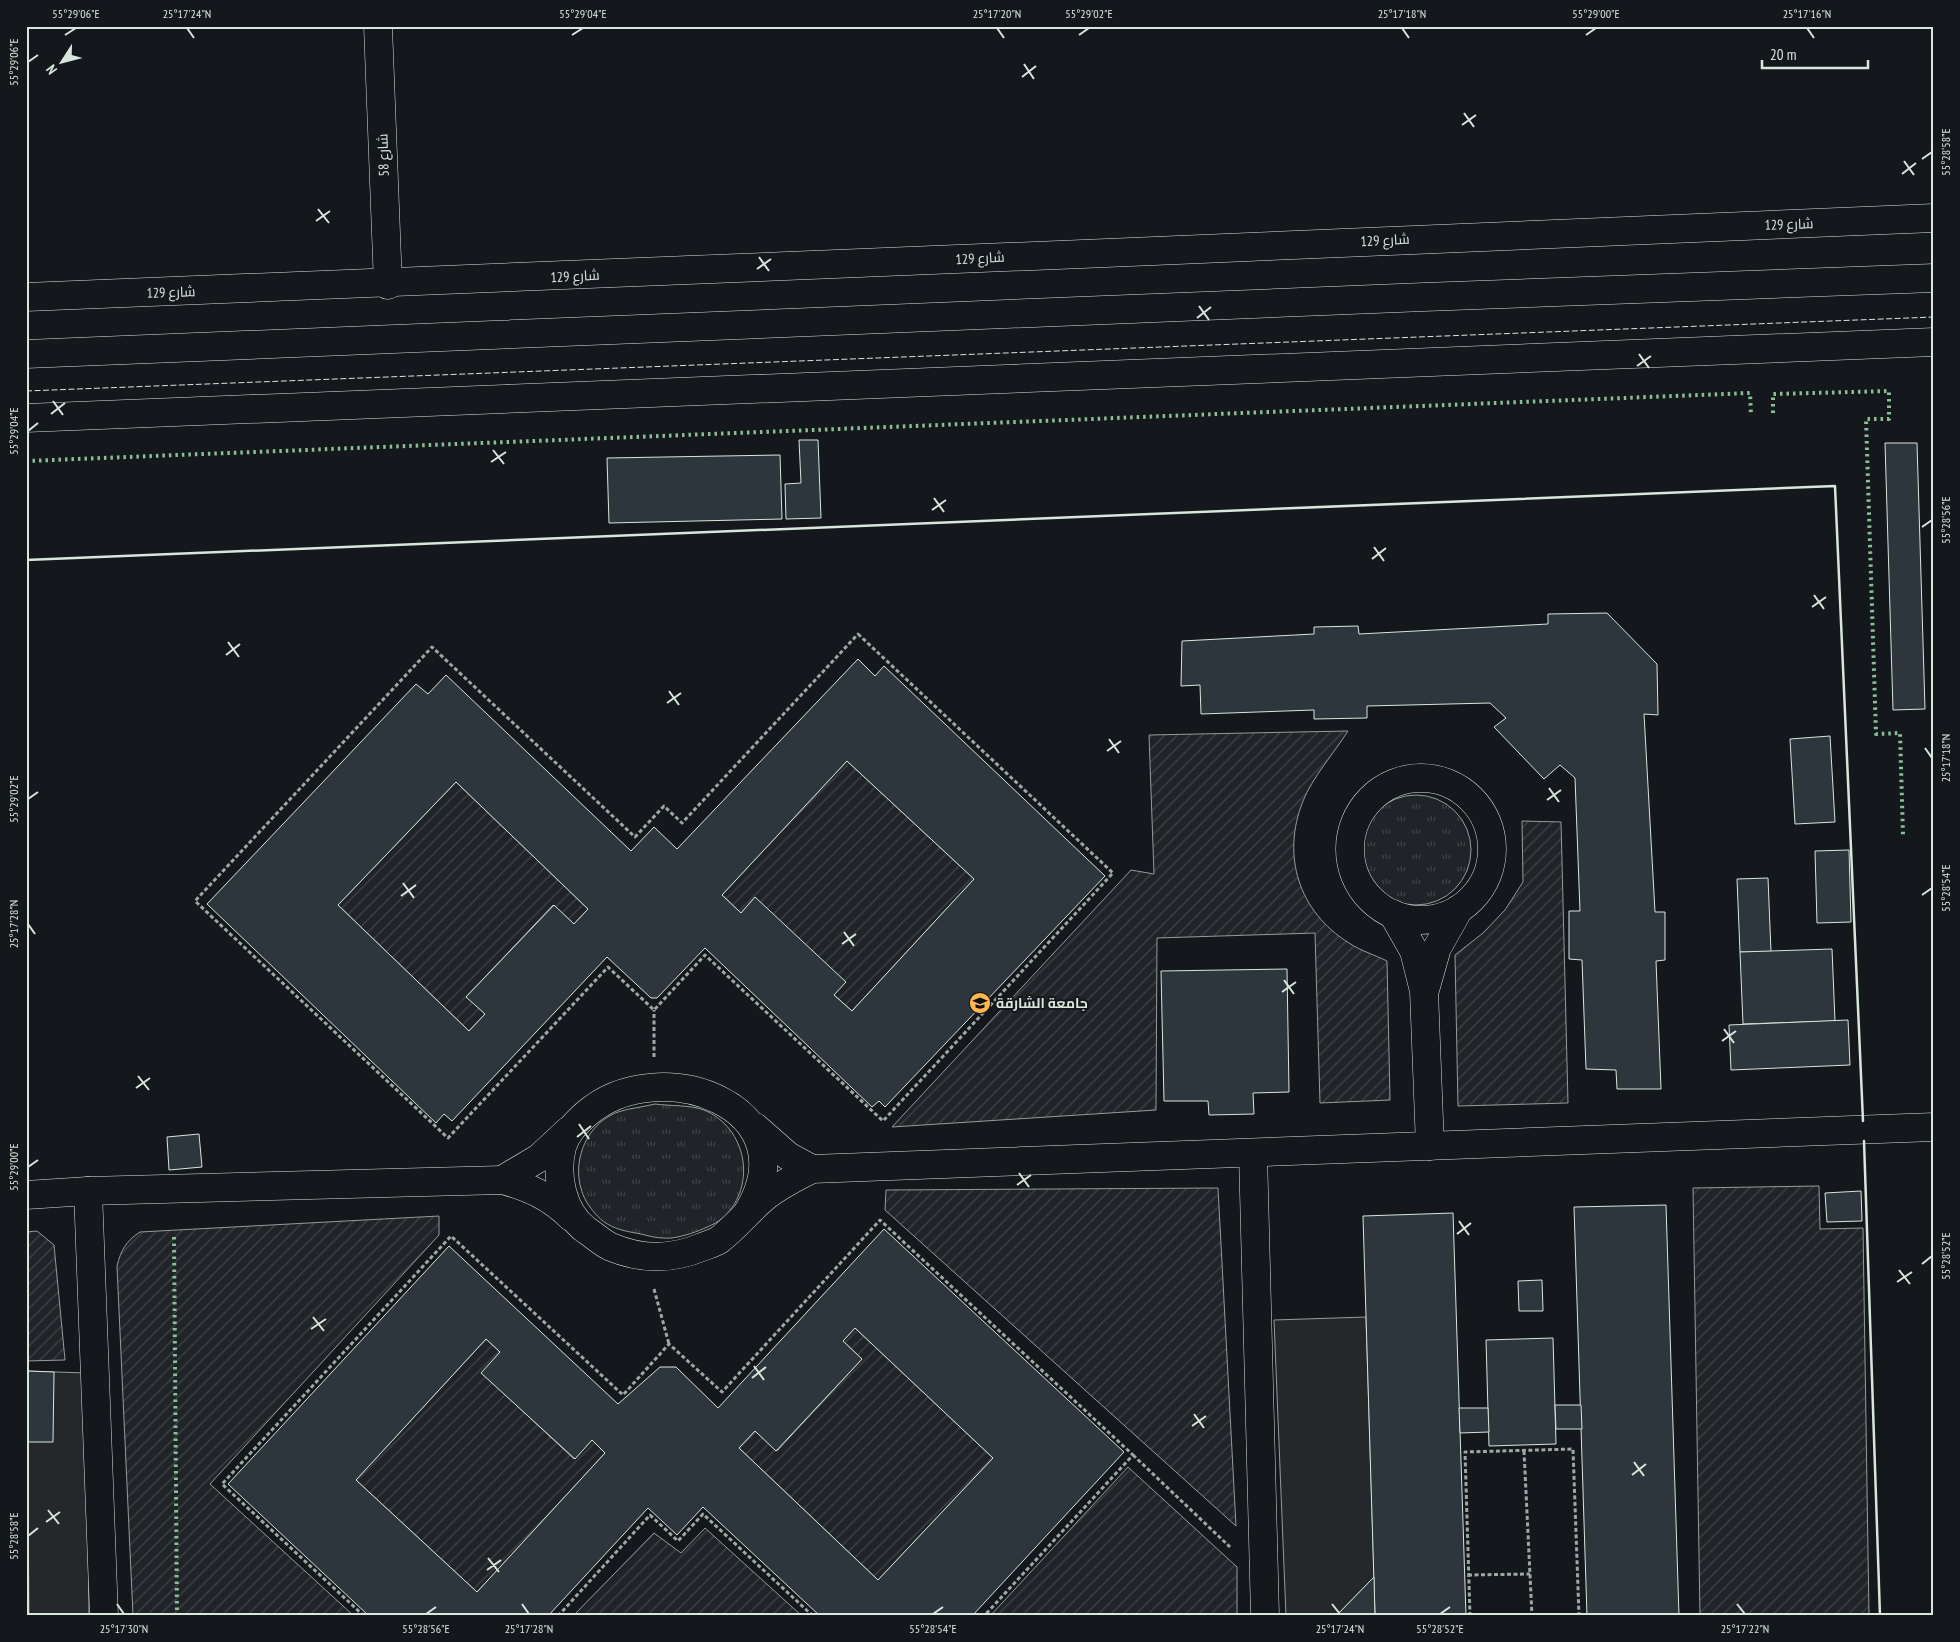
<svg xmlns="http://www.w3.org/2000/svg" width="1960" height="1642" viewBox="0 0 1960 1642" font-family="'PT Sans Narrow',Cairo,sans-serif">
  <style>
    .grass { fill: url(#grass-tufts); stroke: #939e99 }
    .garden { fill: url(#garden-furrows); stroke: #939e99 }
    .parking { fill: #24282b; stroke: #939e99 }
    .building { fill: #2c363c; stroke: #d8e6dc; fill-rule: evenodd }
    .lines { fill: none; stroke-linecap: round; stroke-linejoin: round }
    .minor-casing { stroke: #d8e6dc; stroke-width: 29 }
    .path { stroke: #9da8a2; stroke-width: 3; stroke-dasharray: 4 2.5; stroke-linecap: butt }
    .minor { stroke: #14181c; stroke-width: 28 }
    .hedge { stroke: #8ac095; stroke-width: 4; stroke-dasharray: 2.5 4; stroke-linecap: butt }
    .fence { stroke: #d8e6dc; stroke-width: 1; stroke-dasharray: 6 2.5; stroke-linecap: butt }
    .wall { stroke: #d8e6dc; stroke-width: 2.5 }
    .ticks { fill: none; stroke: #d8e6dc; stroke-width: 2 }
    .labels { text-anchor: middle; stroke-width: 4; stroke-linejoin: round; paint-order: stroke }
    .street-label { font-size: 14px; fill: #d8e6dc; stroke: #14181c }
    .poi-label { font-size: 14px; font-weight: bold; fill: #d8e6dc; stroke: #14181c; text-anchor: start }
    .neatline { fill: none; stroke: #d8e6dc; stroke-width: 2 }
    .ticks-label { font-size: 12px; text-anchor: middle; fill: #d8e6dc }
  </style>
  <defs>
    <pattern id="grass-tufts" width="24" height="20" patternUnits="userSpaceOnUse" patternTransform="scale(1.25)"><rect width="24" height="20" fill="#202428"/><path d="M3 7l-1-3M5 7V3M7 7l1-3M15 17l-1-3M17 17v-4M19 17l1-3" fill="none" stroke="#404447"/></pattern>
    <pattern id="garden-furrows" width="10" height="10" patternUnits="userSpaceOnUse" patternTransform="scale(1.25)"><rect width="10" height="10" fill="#202428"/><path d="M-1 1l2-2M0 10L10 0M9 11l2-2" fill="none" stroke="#404447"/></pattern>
  </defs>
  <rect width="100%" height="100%" fill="#14181c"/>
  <g class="grass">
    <circle cx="1416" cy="850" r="55"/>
    <path d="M655 1104C669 1106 692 1105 704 1110 747 1128 757 1185 724 1217 713 1227 678 1240 664 1238 656 1238 649 1236 641 1234 618 1230 604 1227 590 1207 567 1176 580 1126 618 1112 630 1108 643 1107 655 1104Z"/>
  </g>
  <g class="garden">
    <path d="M1348 731C1334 753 1312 778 1303 801 1281 856 1299 912 1349 943 1361 951 1375 955 1387 961L1390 1100 1320 1103 1315 933 1157 938 1156 1110 892 1127 1131 870 1154 874 1149 735Z"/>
    <polygon points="847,761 974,879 852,1011 834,995 755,897 741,913 722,895"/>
    <polygon points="456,782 588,909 574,924 553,905 467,996 485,1014 469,1031 338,905"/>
    <polygon points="1522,821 1561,822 1568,1103 1458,1106 1455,955 1483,933 1505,910 1523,882"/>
    <polygon points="1819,1186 1820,1229 1863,1228 1869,1616 1700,1616 1693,1188"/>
    <polygon points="1218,1188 1236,1526 885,1210 886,1190"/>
    <path d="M439 1216V1235L210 1484 354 1616H133L117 1266C121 1250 126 1241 140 1232Z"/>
    <polygon points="37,1231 54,1245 65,1360 26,1361 26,1232"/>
    <polygon points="855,1328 993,1458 878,1580 739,1448 755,1431 777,1451 862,1359 843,1341"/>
    <polygon points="486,1339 500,1352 482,1373 574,1459 592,1440 605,1453 477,1592 356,1480"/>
    <polygon points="1128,1467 1237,1567 1237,1616 990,1616"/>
    <polygon points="26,1481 27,1481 29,1616 26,1616"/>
    <polygon points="705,1528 802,1616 573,1616 654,1533 681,1553"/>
  </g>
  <g class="parking">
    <polygon points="1366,1317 1374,1577 1336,1616 1286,1616 1274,1320"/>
    <polygon points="27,1371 86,1373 89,1616 29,1616"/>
  </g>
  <g class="building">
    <polygon points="799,440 818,440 821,518 786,519 785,484 801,483"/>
    <polygon points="1885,443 1917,443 1925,709 1893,710"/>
    <polygon points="780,455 782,519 609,523 607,458"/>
    <polygon points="1607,613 1657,664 1658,715 1644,714 1655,912 1665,912 1665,960 1656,961 1661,1089 1617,1089 1616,1070 1586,1069 1582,960 1569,959 1569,911 1580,911 1575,778 1560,765 1544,779 1494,727 1506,718 1490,703 1367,706 1367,718 1314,719 1314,710 1201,714 1200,685 1181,686 1182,641 1314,634 1314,627 1358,626 1359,634 1548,624 1548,614"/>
    <path d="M858 659 875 676 884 666 1105 876 885 1107 879 1101 872 1107 705 948 657 998H651L607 957 452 1121 444 1114 436 1123 207 904 416 684 428 694 446 675 631 851 654 827 677 849ZM847 761 974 879 852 1011 834 995 846 982 755 897 741 913 722 895ZM456 782 588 909 574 924 554 905 466 997 485 1014 469 1031 338 905Z"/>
    <polygon points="1830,736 1835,822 1795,824 1790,739"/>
    <polygon points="1849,850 1851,922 1817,923 1815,851"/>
    <polygon points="1768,878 1771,952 1740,952 1737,879"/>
    <polygon points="1832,949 1835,1021 1743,1024 1740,952"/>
    <polygon points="1287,969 1289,1092 1253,1093 1254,1114 1209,1115 1208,1101 1164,1101 1161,971"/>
    <polygon points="1848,1020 1850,1065 1731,1070 1729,1025"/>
    <polygon points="199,1134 202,1167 169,1170 167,1137"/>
    <polygon points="1861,1191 1862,1221 1827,1222 1825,1193"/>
    <polygon points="1666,1205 1679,1616 1587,1616 1574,1207"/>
    <polygon points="1453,1213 1466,1616 1375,1616 1363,1216"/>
    <path d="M884 1229 1124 1452 972 1616H820L703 1507 677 1535 648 1508 548 1616H369L228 1484 449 1246 618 1404 660 1367H676L718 1408ZM855 1328 993 1458 878 1580 739 1448 755 1431 776 1451 862 1359 843 1341ZM486 1339 500 1352 481 1373 575 1459 592 1440 605 1453 477 1592 356 1480Z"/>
    <polygon points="1542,1280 1543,1311 1519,1311 1518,1281"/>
    <polygon points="1553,1338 1556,1444 1489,1446 1486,1340"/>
    <polygon points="27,1371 54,1372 53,1442 27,1442"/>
    <polygon points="1555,1405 1581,1405 1582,1429 1556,1429"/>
    <polygon points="1459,1408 1488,1408 1489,1432 1460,1433"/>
    <polygon points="1374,1577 1375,1616 1336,1616"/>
  </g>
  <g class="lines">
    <g class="minor-casing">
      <g id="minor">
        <polyline points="378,26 388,285"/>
        <path d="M26 297C662 275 1298 243 1934 218"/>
        <polyline points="26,354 1424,297 1934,278"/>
        <polyline points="26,418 1934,342"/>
        <circle cx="1421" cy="849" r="71"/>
        <polyline points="1393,914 1414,951 1424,991 1430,1146"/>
        <polyline points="1425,990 1437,948 1459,909"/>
        <polyline points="755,1127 788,1156 812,1169"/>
        <polyline points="1253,1153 1265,1616"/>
        <polyline points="502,1180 539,1158 568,1131"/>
        <polyline points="88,1191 104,1616"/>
        <path d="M26 1195 88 1191 502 1180C529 1187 551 1197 571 1217"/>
        <path d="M746 1215C815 1107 659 1050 586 1114 575 1124 566 1133 562 1147 555 1175 562 1212 586 1230 594 1235 602 1243 611 1247 642 1260 671 1260 702 1247 707 1245 714 1243 719 1240 736 1227 750 1209 766 1196 780 1185 796 1177 812 1169L1934 1127"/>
      </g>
    </g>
    <g class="path">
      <polygon points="858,634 1113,873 883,1121 705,955 654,1010 608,967 448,1138 195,901 432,647 635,837 664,806 682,823"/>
      <polyline points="654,1057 654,1010"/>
      <polyline points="654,1289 669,1344"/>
      <polyline points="1524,1451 1532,1616"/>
      <polyline points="1133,1455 1230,1547"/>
      <polyline points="1468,1575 1530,1574"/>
      <polyline points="364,1616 222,1484 451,1236 623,1395 669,1344 722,1392 880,1220 1133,1455 984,1616"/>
      <polyline points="558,1616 650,1515 678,1541 703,1514 813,1616"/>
      <polyline points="1470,1616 1465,1452 1573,1449 1579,1616"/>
    </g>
    <use href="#minor" class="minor"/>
    <g class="hedge">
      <polyline points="1773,413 1773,394 1889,391 1889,419 1866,419 1876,734 1900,733 1903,835"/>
      <polyline points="26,461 1750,393 1751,415"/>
      <polyline points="174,1237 177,1616"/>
    </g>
    <polyline class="fence" points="26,391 1934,317"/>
    <g class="wall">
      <polyline points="26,560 1835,486 1863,1121"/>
      <polyline points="1864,1141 1880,1616"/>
    </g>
  </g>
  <path class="ticks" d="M187 28 194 38M997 28 1004 38M1402 28 1409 38M1807 28 1814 38M65 35 76 28M572 35 583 28M1079 35 1089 28M1586 35 1596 28M28 62 38 55M1024 64 1034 79M1022 77 1036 66M1464 113 1474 127M1462 125 1476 115M1922 159 1932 152M1904 161 1914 175M1902 174 1916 163M318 209 329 223M316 221 330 211M759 257 769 271M757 269 771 259M1199 306 1209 320M1197 318 1211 307M1639 354 1649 368M1637 366 1651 356M53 401 63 415M51 414 65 403M28 431 38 423M493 450 504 464M491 462 506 452M934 498 944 512M932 510 946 500M1922 527 1932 520M1374 547 1384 561M1372 559 1386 548M1814 595 1824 609M1812 607 1826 597M228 642 239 657M226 655 240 644M669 691 679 705M667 703 681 693M1109 739 1119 753M1925 748 1932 758M1107 751 1121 741M1549 788 1559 802M28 799 38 792M1547 800 1561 790M403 883 414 898M1922 895 1932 888M401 896 416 885M28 924 35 934M844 932 854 946M842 944 856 934M1284 980 1294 994M1282 992 1296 982M1724 1029 1734 1043M1722 1041 1736 1031M138 1076 149 1090M136 1088 150 1078M579 1124 589 1139M577 1137 591 1126M28 1167 38 1160M1019 1173 1029 1187M1017 1185 1031 1175M1459 1221 1469 1235M1457 1234 1471 1223M1922 1264 1932 1256M1899 1270 1910 1284M1897 1282 1912 1272M313 1317 324 1331M311 1329 326 1319M754 1366 764 1380M752 1378 766 1367M1194 1414 1204 1428M1192 1426 1206 1416M1634 1462 1644 1476M1632 1475 1646 1464M48 1510 59 1524M46 1522 60 1512M28 1536 38 1528M488 1558 499 1572M487 1570 501 1560M117 1604 124 1614M522 1604 529 1614M1332 1604 1340 1614M1737 1604 1745 1614M426 1614 436 1607M933 1614 943 1607M1440 1614 1450 1607"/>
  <defs>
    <g id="university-disc" transform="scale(1.125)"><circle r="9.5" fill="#ffb74d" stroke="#14181c"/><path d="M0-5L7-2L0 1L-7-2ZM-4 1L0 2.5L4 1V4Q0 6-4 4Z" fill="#111"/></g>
  </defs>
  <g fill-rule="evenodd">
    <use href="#university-disc" x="980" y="1003"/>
  </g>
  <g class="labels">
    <g class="street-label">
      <text transform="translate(383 155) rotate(-92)" y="5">شارع 58</text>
      <text transform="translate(1789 224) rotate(-2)" y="5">شارع 129</text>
      <text transform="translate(1385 240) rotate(-3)" y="5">شارع 129</text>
      <text transform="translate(980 258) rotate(-3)" y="5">شارع 129</text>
      <text transform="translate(575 276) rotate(-3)" y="5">شارع 129</text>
      <text transform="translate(171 292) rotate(-2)" y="5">شارع 129</text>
    </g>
    <g class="poi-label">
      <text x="996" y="1008">جامعة الشارقة</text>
    </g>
  </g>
  <rect width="1960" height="1642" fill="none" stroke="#14181c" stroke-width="55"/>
  <g transform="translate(62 62) rotate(234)" stroke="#14181c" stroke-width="4" paint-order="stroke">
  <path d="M0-4L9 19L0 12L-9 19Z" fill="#d8e6dc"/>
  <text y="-8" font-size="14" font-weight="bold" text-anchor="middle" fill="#d8e6dc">N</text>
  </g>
  <path d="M1762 60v8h106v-8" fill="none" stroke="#d8e6dc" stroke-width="2.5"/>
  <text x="1770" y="60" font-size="15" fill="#d8e6dc" stroke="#14181c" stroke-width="4" paint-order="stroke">20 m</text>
  <rect x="28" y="28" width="1904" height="1586" class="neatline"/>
  <g class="ticks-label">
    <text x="76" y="18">55°29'06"E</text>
    <text x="187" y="18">25°17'24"N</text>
    <text x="583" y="18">55°29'04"E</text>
    <text x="997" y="18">25°17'20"N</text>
    <text x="1089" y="18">55°29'02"E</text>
    <text x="1402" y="18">25°17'18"N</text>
    <text x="1596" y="18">55°29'00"E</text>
    <text x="1807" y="18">25°17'16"N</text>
    <text transform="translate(14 62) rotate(-90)" y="4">55°29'06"E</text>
    <text transform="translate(1946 152) rotate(-90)" y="4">55°28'58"E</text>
    <text transform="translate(14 431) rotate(-90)" y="4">55°29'04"E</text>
    <text transform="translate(1946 520) rotate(-90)" y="4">55°28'56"E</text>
    <text transform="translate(1946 758) rotate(-90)" y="4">25°17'18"N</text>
    <text transform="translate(14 799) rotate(-90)" y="4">55°29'02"E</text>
    <text transform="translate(1946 888) rotate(-90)" y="4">55°28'54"E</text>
    <text transform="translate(14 924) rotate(-90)" y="4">25°17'28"N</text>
    <text transform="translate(14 1167) rotate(-90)" y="4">55°29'00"E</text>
    <text transform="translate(1946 1256) rotate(-90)" y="4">55°28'52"E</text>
    <text transform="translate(14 1536) rotate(-90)" y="4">55°28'58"E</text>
    <text x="124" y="1633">25°17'30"N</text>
    <text x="426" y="1633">55°28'56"E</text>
    <text x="529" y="1633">25°17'28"N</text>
    <text x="933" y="1633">55°28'54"E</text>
    <text x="1340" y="1633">25°17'24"N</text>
    <text x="1440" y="1633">55°28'52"E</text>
    <text x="1745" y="1633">25°17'22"N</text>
  </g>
</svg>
